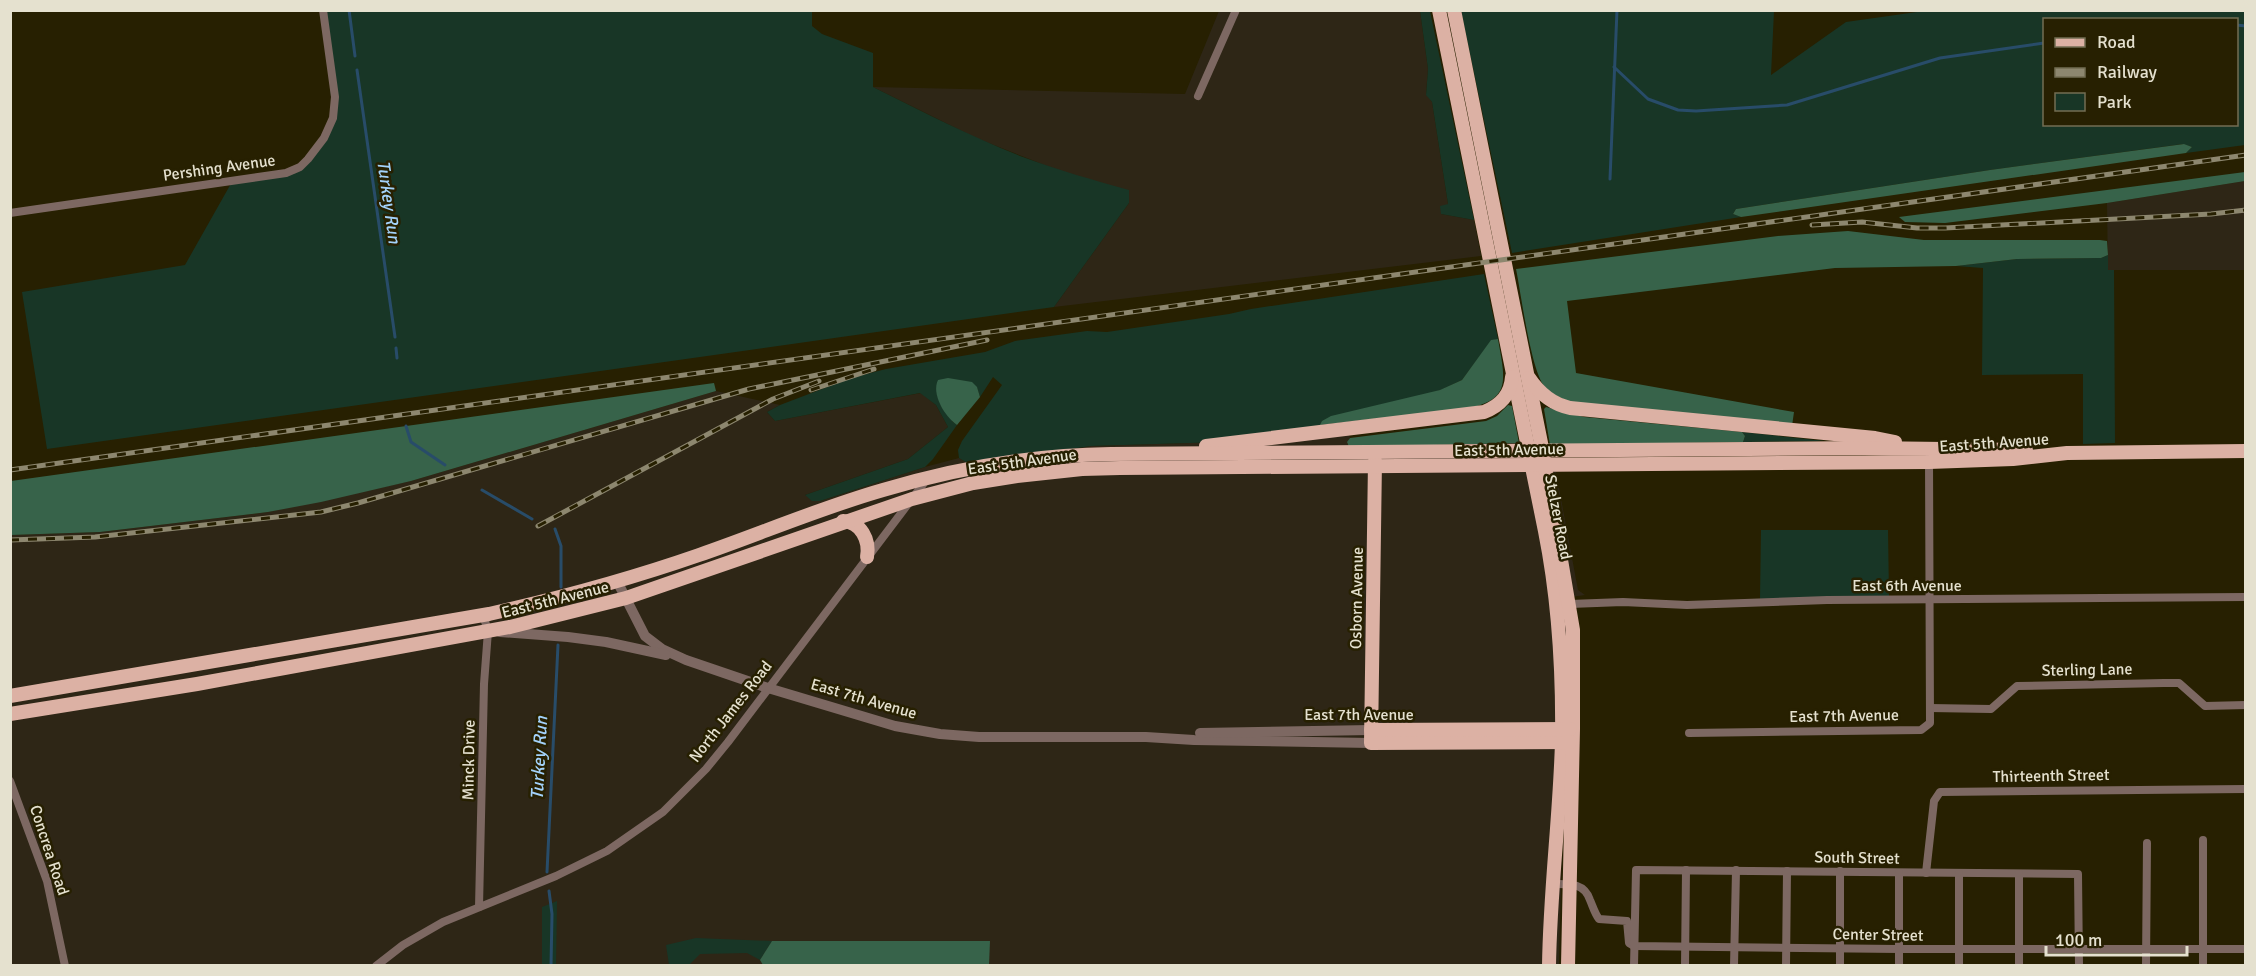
<svg xmlns="http://www.w3.org/2000/svg" width="2256" height="976" viewBox="0 0 2256 976" font-family="Signika,sans-serif">
  <style>
    .industrial { fill: #2e2616 }
    .green { fill: #183626; fill-rule: evenodd }
    .forest { fill: #37634a }
    .lines { fill: none; stroke-linecap: round; stroke-linejoin: round }
    .stream { stroke: #284c69; stroke-width: 3 }
    .minor { stroke: #7d6862; stroke-width: 8 }
    .tertiary { stroke: #7d6862; stroke-width: 10 }
    .primary { stroke: #dcb1a4; stroke-width: 14 }
    .rail-casing { stroke: #8d876f; stroke-width: 5 }
    .rail { stroke: #272001; stroke-width: 3; stroke-dasharray: 9; stroke-linecap: butt }
    .labels { text-anchor: middle; stroke-width: 5; stroke-linejoin: round; paint-order: stroke }
    .street-label { font-size: 16px; fill: #e5e1cf; stroke: #272001 }
    .water-label { font-size: 18px; font-style: italic; fill: #a3d2fa; stroke: #272001 }
  </style>
  <rect width="100%" height="100%" fill="#272001"/>
  <g class="industrial">
    <polygon points="1219,11 1420,11 1428,69 1426,94 1432,102 1448,204 1441,214 1474,220 1481,256 1054,307 1129,203 1052,168 976,138 873,87 1185,94"/>
    <polygon points="2245,181 2245,270 2108,270 2107,203"/>
    <polygon points="716,391 780,405 767,412 775,421 921,393 936,405 948,427 908,459 805,495 820,501 925,467 959,458 969,464 1091,446 1223,442 1347,426 1350,438 1347,443 1350,447 1519,443 1556,472 1578,590 1585,595 1564,598 1567,638 1559,965 11,965 10,535 100,532 268,512 411,481"/>
  </g>
  <g class="green">
    <path d="M323 11H812V26L822 34 873 53V87C923 112 972 137 1023 157 1058 170 1093 180 1129 190V203L1054 307 47 449 22 292 185 265 233 180 300 167 333 118Z"/>
    <polygon points="1420,11 1430,11 1474,220 1441,214 1440,206 1448,204 1432,102 1426,95 1428,69"/>
    <path d="M1461 11H1774L1771 75 1846 22 1924 11H2245V145L2186 153 2192 147 2183 144 1990 170 1736 209 1733 214 1741 217 1512 253ZM2044 20H2236V124H2044Z"/>
    <polygon points="2108,255 2108,270 2114,270 2115,443 2083,444 2083,374 1982,375 1983,268 1956,266 2017,259 2101,258"/>
    <polygon points="1484,274 1498,339 1491,341 1462,380 1441,390 1321,425 1463,409 1223,442 1091,446 969,464 959,458 958,450 962,441 1002,385 993,377 980,397 977,388 952,421 957,425 933,459 925,467 820,501 812,501 805,495 908,459 948,427 936,405 920,393 775,421 767,412 780,405 851,378 886,369 985,352 1015,341 1087,331 1107,332 1229,314 1251,309"/>
    <polygon points="1742,432 1825,441 1743,442 1745,436"/>
    <polygon points="1761,530 1888,530 1889,597 1760,600"/>
    <polygon points="557,901 556,965 542,965 542,907"/>
    <polygon points="696,938 772,941 760,960 747,953 700,954 688,966 669,965 666,945"/>
  </g>
  <g class="forest">
    <polygon points="2184,144 2192,147 2186,153 1741,217 1733,214 1736,209 1990,170"/>
    <polygon points="2245,172 2245,181 2107,203 1945,223 1905,222 1899,217"/>
    <path d="M1848 231 1924 240H2100L2107 241 2108 255 2101 258 2017 259 1956 266 1835 268 1567 301 1576 373 1794 412 1792 426 1573 403C1563 399 1552 395 1545 387 1531 372 1521 293 1516 269L1778 236Z"/>
    <path d="M1498 339C1505 380 1513 401 1463 409L1320 425 1322 421 1331 416 1440 390 1462 380 1491 340Z"/>
    <path d="M948 378 972 382 977 387 980 397 957 425C945 417 931 394 938 380Z"/>
    <polygon points="714,383 716,391 411,481 321,502 268,512 100,532 11,535 11,481"/>
    <polygon points="1508,405 1512,406 1519,443 1349,447 1347,442 1350,438 1486,421 1497,416"/>
    <polygon points="1546,407 1584,417 1742,432 1745,436 1743,442 1550,445 1544,409"/>
    <polygon points="772,941 990,941 989,965 763,965 760,960"/>
  </g>
  <g class="lines">
    <g class="stream">
      <polyline points="349,10 355,56"/>
      <polyline points="2236,25 2246,26"/>
      <polyline points="1614,67 1648,99 1678,110 1696,111 1787,105 1940,58 2044,43"/>
      <polyline points="357,70 395,337"/>
      <polyline points="1610,179 1617,10"/>
      <polyline points="396,348 397,358"/>
      <polyline points="406,426 411,442 445,465"/>
      <polyline points="482,490 532,519"/>
      <polyline points="555,529 561,546 561,587"/>
      <polyline points="547,872 558,645"/>
      <polyline points="549,891 552,914 551,966"/>
    </g>
    <g class="minor">
      <polyline points="1198,96 1236,10"/>
      <polyline points="10,213 286,173 300,167 308,159 324,138 333,118 335,97 323,10"/>
      <polyline points="1570,604 1623,602 1687,605 1827,600 2246,597"/>
      <polyline points="1930,708 1991,709 2017,686 2164,683 2179,683 2205,706 2246,705"/>
      <polyline points="1689,733 1921,730 1930,723 1929,458"/>
      <polyline points="10,781 47,881 65,966"/>
      <polyline points="1926,873 1934,801 1940,792 2246,789"/>
      <path d="M1552 884C1568 884 1584 882 1590 900 1593 907 1595 914 1599 919L1627 921 1629 943 1634 946 1899 949H2246"/>
      <polyline points="479,907 484,684 488,631 483,615"/>
      <polyline points="376,966 403,945 443,922 556,876 607,851 663,812 706,769 728,742 927,479"/>
      <polyline points="1634,966 1636,870 2078,874 2079,966"/>
      <polyline points="1685,966 1686,870"/>
      <polyline points="1734,966 1736,870"/>
      <polyline points="1786,966 1787,871"/>
      <polyline points="1840,966 1840,871"/>
      <polyline points="1899,966 1899,873"/>
      <polyline points="1959,966 1959,874"/>
      <polyline points="2019,966 2019,874"/>
      <polyline points="2146,966 2147,843"/>
      <polyline points="2203,966 2203,840"/>
    </g>
    <g class="tertiary">
      <polyline points="617,581 645,636 662,649 686,660 768,688 895,726 940,734 979,737 1146,737 1194,740 1371,743"/>
      <polyline points="500,632 568,637 606,642 666,655"/>
      <polyline points="1200,733 1371,730"/>
    </g>
    <g class="primary">
      <path d="M1439 10 1545 531C1559 601 1563 670 1562 741 1560 816 1550 890 1549 966"/>
      <polyline points="1454,10 1541,443 1573,630 1573,729 1568,966"/>
      <path d="M1529 378C1539 393 1551 404 1570 408L1875 438 1895 442"/>
      <path d="M1206 446 1484 412C1500 406 1511 394 1512 377"/>
      <polyline points="1375,461 1371,743 1570,742"/>
      <path d="M843 521C861 522 870 540 867 557"/>
      <path d="M10 696 489 614C560 598 630 579 699 555 760 534 820 508 883 490 956 468 1034 455 1111 454L1864 448 2026 450"/>
      <polyline points="10,714 197,684 510,627 626,598 912,499 973,483 1017,476 1082,469 1120,468 1929,462 2013,459 2067,453 2246,451"/>
      <polyline points="1371,730 1570,729"/>
    </g>
    <g class="rail-casing">
      <g id="rail">
        <polyline points="1812,225 1862,222 1917,228 1945,228 2211,214 2246,210"/>
        <polyline points="811,390 874,369"/>
        <polyline points="10,470 2246,155"/>
        <polyline points="538,526 773,399 819,381"/>
        <polyline points="10,540 95,537 321,512 358,503 749,389 987,340"/>
      </g>
    </g>
    <use href="#rail" class="rail"/>
  </g>
  <g class="labels">
    <g class="street-label">
      <text transform="translate(219 167) rotate(-8)" y="6">Pershing Avenue</text>
      <text transform="translate(1994 442) rotate(-4)" y="6">East 5th Avenue</text>
      <text transform="translate(1509 449) rotate(-1)" y="6">East 5th Avenue</text>
      <text transform="translate(1022 461) rotate(-8)" y="6">East 5th Avenue</text>
      <text transform="translate(1559 517) rotate(79)" y="6">Stelzer Road</text>
      <text x="1907" y="591">East 6th Avenue</text>
      <text transform="translate(1356 598) rotate(-89)" y="6">Osborn Avenue</text>
      <text transform="translate(555 599) rotate(-14)" y="6">East 5th Avenue</text>
      <text transform="translate(2087 669) rotate(-1)" y="6">Sterling Lane</text>
      <text transform="translate(864 698) rotate(16)" y="6">East 7th Avenue</text>
      <text transform="translate(730 711) rotate(-52)" y="6">North James Road</text>
      <text x="1359" y="720">East 7th Avenue</text>
      <text transform="translate(1844 715) rotate(-1)" y="6">East 7th Avenue</text>
      <text transform="translate(468 760) rotate(-89)" y="6">Minck Drive</text>
      <text transform="translate(2051 775) rotate(-1)" y="6">Thirteenth Street</text>
      <text transform="translate(50 850) rotate(72)" y="6">Concrea Road</text>
      <text transform="translate(1857 857) rotate(1)" y="6">South Street</text>
      <text transform="translate(1878 934) rotate(1)" y="6">Center Street</text>
    </g>
    <g class="water-label">
      <text transform="translate(389 202) rotate(82)" y="6">Turkey Run</text>
      <text transform="translate(539 758) rotate(-87)" y="6">Turkey Run</text>
    </g>
  </g>
  <rect width="2256" height="976" fill="none" stroke="#e5e1cf" stroke-width="24"/>
  <rect x="2043" y="18" width="195" height="108" fill="#272001" stroke="#736d53" stroke-width="1.5"/>
  <rect x="2055" y="38" width="30" height="9" fill="#dcb1a4" stroke="#736d53" stroke-width="1.5"/>
  <text x="2097" y="48" font-size="18" fill="#e5e1cf">Road</text>
  <rect x="2055" y="68" width="30" height="9" fill="#8d876f" stroke="#736d53" stroke-width="1.5"/>
  <text x="2097" y="78" font-size="18" fill="#e5e1cf">Railway</text>
  <rect x="2055" y="93" width="30" height="18" fill="#183626" stroke="#736d53" stroke-width="1.5"/>
  <text x="2097" y="108" font-size="18" fill="#e5e1cf">Park</text>
  <path d="M2046 946v9h141v-9" fill="none" stroke="#e5e1cf" stroke-width="3"/>
  <text x="2055" y="946" font-size="18" fill="#e5e1cf" stroke="#272001" stroke-width="4.5" paint-order="stroke">100 m</text>
</svg>
